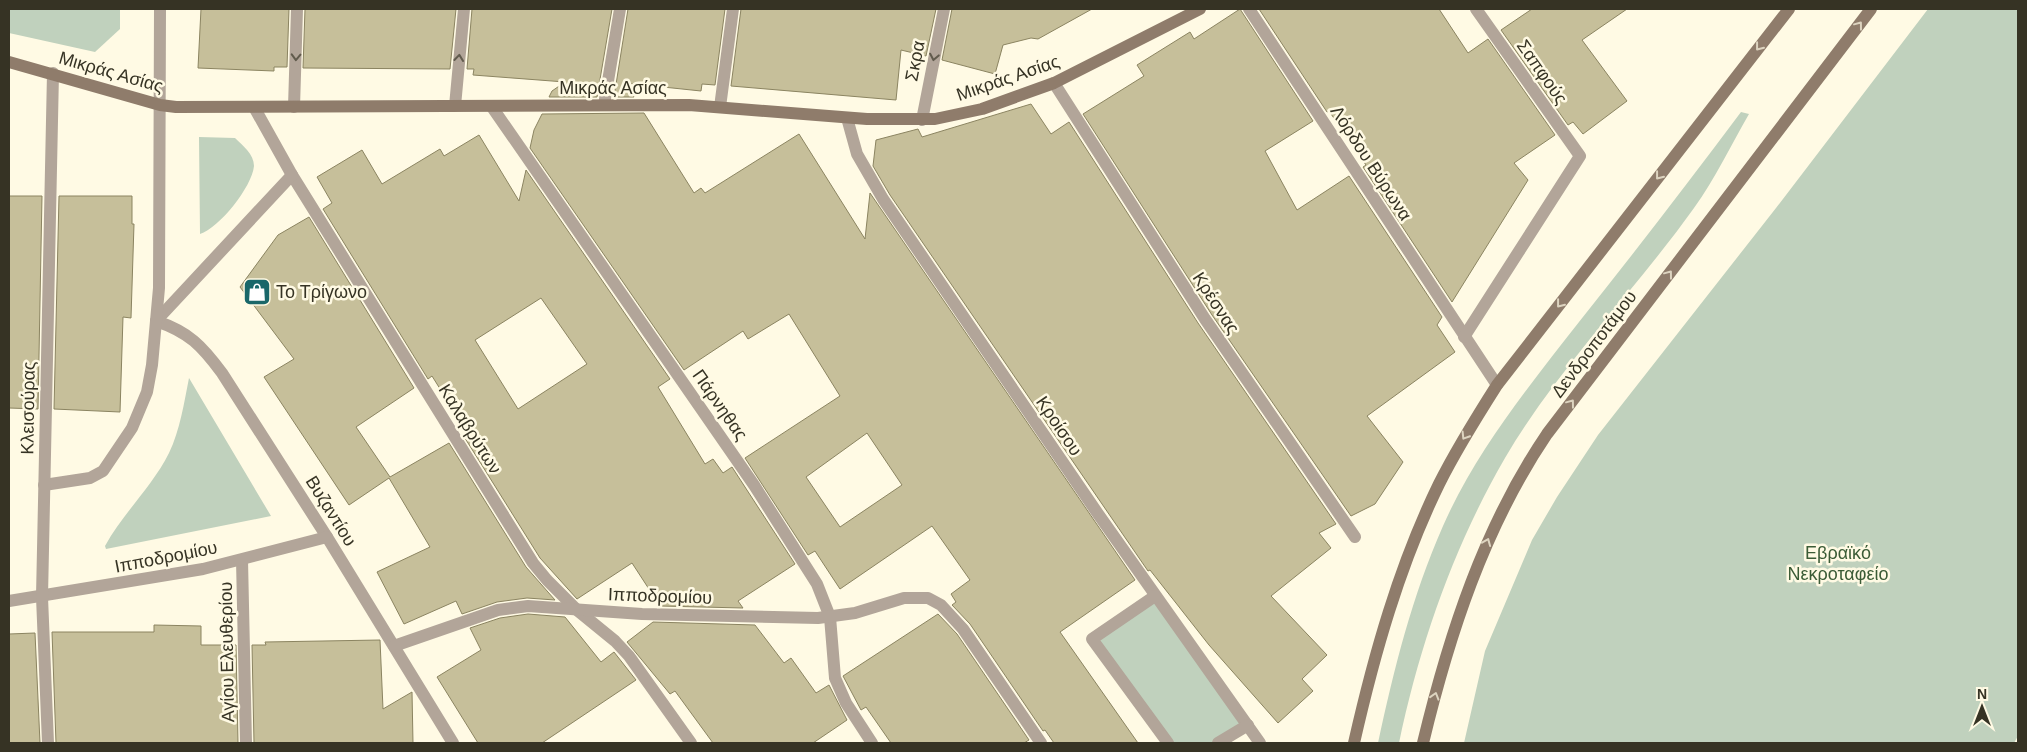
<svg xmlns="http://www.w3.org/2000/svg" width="2027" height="752" viewBox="0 0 2027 752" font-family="Arial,sans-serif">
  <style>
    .green { fill: #c0d1bd }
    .building { fill: #c6bf9a; stroke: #8b8461; fill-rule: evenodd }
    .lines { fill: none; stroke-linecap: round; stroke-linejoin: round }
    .street { stroke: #b2a599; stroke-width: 12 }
    .secondary { stroke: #8f7c6b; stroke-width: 12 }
    .oneway { stroke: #ddd4c0 }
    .oneway2 { stroke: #615b4d }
    .labels { text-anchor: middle; stroke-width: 5; stroke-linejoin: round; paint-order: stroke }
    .street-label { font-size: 18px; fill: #363324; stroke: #fffae4 }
    .poi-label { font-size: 18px; fill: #363324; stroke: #fffae4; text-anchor: start }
    .park-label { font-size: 18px; fill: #3b5c36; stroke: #fffae4 }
  </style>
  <rect width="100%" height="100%" fill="#fffae4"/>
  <g class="green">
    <polygon points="9,9 120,9 120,29 95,52 9,33"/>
    <polygon points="1928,9 2018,9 2018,736 2014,743 1464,743 1485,651 1532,540 1557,497 1598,435 1776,208"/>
    <path d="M1741 112 1749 114C1731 145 1715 179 1694 208 1634 292 1557 369 1505 458 1454 546 1420 643 1399 743H1378C1394 669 1412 596 1443 526 1476 451 1529 386 1579 322 1634 253 1688 183 1741 112Z"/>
    <path d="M199 137 235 138C243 146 254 154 254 166 252 187 219 228 200 234Z"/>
    <path d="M189 378 271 516 106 549 105 546C123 513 152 487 169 453 180 430 184 403 189 378Z"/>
    <polygon points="1155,596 1248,725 1218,743 1168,743 1092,639"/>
  </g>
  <g class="building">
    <polygon points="201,9 289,9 287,67 274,67 274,71 198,68"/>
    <polygon points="305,9 456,9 450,69 303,68"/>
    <polygon points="472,9 612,9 597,97 549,97 552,91 565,82 473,75 474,69 467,69"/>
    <polygon points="628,9 725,9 715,85 702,84 701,91 625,83 634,97 614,97"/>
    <polygon points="741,9 936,9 926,56 901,50 896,100 731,86"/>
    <polygon points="952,9 1092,9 1038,39 1031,38 1003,45 995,74 942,60"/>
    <polygon points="1240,9 1313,121 1265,151 1297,210 1349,176 1442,317 1437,325 1455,352 1367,416 1403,462 1375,504 1351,516 1212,315 1083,114 1144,76 1137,65 1190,32 1194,39"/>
    <polygon points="1259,9 1439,9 1468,53 1488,39 1555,135 1514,163 1528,180 1452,302 1363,167 1366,165 1329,111 1327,112"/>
    <polygon points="1532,9 1627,9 1582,40 1627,101 1583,134 1573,122 1568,125 1501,30"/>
    <polygon points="1031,104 1051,134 1069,122 1198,323 1336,524 1319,533 1331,548 1271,596 1327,655 1302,679 1313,691 1278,723 1209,645 1150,570 1148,571 890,195 873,166 876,140 918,129 922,137"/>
    <path d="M644 113 694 193 701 188 705 193 799 134 865 239 870 193 1135 580 1060 632 1138 743H1054L1045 730 1043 731 970 624 952 605 956 602 951 594 970 580 932 526 840 589 815 551 808 555 745 458 840 396 789 314 748 339 743 331 684 370 530 148 534 130 542 114ZM867 433 902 485 840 527 806 477Z"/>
    <path d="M479 135 519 201 526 170 670 379 658 387 705 464 713 459 723 473 732 467 795 564 738 601 743 608 660 606 632 563 577 599 540 558 463 435 467 432 432 376 428 379 323 209 332 203 317 177 362 150 382 184 440 149 444 156ZM541 298 587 364 518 409 475 340Z"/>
    <polygon points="9,196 42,196 38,409 9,408"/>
    <polygon points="59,196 132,196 132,224 134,224 131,318 123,317 120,412 54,409"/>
    <polygon points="309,217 414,388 356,427 390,477 449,443 526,567 555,600 527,598 497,602 462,614 456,601 404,624 377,572 430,547 389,478 349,505 264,377 294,359 240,287 278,235"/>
    <polygon points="528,614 565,617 601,662 614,652 636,680 542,743 478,743 437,677 481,650 470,628 500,618"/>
    <polygon points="938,614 957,634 1029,740 1024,743 891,743 866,707 861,710 843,676"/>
    <polygon points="653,622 755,625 784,663 791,658 816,693 829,685 847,720 813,743 713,743 675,691 670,694 627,642"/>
    <polygon points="154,625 201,626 201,645 236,645 238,743 56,743 52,632 154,632"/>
    <polygon points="35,633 40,743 9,743 9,634"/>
    <polygon points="380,640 383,709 412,692 413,743 254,743 252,645 266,645 265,642"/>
  </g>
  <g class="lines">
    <g class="street">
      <polyline points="1249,9 1497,385"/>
      <polyline points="1054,83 1205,319 1355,537"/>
      <polyline points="604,105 620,9"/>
      <polyline points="455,106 464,9"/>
      <polyline points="254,107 292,175 533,563 547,580 577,610 615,641 629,656 691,743"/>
      <polyline points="294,107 297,9"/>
      <polyline points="492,107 754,485 817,584 830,617 835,678 846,703 872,743"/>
      <polyline points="720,107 733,9"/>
      <polyline points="847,118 857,154 883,199 1096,511 1260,743"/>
      <polyline points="922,120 944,9"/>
      <path d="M156 321C189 332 202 346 222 373L327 537 453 743"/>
      <polyline points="156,321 292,175"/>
      <polyline points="1464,337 1580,156 1476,9"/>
      <polyline points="44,485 90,478 103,471 132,428 147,392 152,365 159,288 160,9"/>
      <polyline points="242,560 246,743"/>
      <polyline points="1155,596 1092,639 1168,743"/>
      <polyline points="9,601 203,569 327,537"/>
      <polyline points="394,646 498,610 528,606 642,614 818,618 855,613 904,598 928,598 941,605 963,629 1041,743"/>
      <polyline points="48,743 42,597 53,73"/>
      <polyline points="1218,743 1248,725"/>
    </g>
    <g class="secondary">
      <polyline points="9,62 160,105 176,107 689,105 867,119 935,119 982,109 1054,83 1200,9"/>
      <path d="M1354 743C1374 655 1399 566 1439 484 1456 450 1476 418 1497 385L1789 9"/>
      <path d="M1423 743C1449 635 1484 527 1547 434L1871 9"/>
    </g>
  </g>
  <defs><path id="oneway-chevron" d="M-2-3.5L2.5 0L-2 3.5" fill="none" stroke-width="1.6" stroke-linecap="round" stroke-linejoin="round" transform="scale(1.25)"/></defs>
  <g class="oneway">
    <use href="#oneway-chevron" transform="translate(1859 25) rotate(-53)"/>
    <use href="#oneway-chevron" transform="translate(1759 47) rotate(128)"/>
    <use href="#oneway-chevron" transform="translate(1659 176) rotate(128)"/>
    <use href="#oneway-chevron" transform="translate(1669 274) rotate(-53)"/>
    <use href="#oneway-chevron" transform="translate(1560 304) rotate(128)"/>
    <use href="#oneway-chevron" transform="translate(1571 403) rotate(-53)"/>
    <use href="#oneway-chevron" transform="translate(1465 436) rotate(122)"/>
    <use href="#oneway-chevron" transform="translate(1487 542) rotate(-68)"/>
    <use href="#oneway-chevron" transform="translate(1435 696) rotate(-73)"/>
  </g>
  <g class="oneway2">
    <use href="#oneway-chevron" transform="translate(296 57) rotate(92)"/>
    <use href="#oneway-chevron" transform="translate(934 57) rotate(101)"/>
    <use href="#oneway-chevron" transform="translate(459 58) rotate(-84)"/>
  </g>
  <defs>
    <g id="shop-square" transform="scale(1.4375)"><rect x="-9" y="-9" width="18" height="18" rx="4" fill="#196769" stroke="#fffae4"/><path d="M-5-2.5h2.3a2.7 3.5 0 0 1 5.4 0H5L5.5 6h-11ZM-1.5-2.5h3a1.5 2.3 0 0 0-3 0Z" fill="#fff"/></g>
  </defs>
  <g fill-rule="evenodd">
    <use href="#shop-square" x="257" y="292"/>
  </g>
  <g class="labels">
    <g class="street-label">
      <text transform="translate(915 61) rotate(-79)" y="6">Σκρα</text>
      <text transform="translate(111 72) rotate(16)" y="6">Μικράς Ασίας</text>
      <text transform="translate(1542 72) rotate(55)" y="6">Σαπφούς</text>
      <text transform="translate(1008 78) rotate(-19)" y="6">Μικράς Ασίας</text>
      <text x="613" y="94">Μικράς Ασίας</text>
      <text transform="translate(1371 163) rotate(57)" y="6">Λόρδου Βύρωνα</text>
      <text transform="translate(1216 303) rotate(57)" y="6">Κρέσνας</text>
      <text transform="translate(1594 344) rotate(-53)" y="6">Δενδροποτάμου</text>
      <text transform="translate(720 405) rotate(55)" y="6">Πάρνηθας</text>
      <text transform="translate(28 408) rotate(-89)" y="6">Κλεισούρας</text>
      <text transform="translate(1059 426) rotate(56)" y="6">Κροίσου</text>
      <text transform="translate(470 429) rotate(58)" y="6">Καλαβρύτων</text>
      <text transform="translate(331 511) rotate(58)" y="6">Βυζαντίου</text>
      <text transform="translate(166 557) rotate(-11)" y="6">Ιπποδρομίου</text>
      <text transform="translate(660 596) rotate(2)" y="6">Ιπποδρομίου</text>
      <text transform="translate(227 652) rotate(-91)" y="6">Αγίου Ελευθερίου</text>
    </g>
    <g class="poi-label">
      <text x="276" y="298">Το Τρίγωνο</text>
    </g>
    <g class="park-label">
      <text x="1838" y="559">Εβραϊκό<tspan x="1838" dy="21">Νεκροταφείο</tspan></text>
    </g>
  </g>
  <rect width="2027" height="752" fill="none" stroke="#363324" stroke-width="20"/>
  <g transform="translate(1982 707)" stroke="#fffae4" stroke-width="4" paint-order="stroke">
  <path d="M0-4L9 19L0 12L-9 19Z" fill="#363324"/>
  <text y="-8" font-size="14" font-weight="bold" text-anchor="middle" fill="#363324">N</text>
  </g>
</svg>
